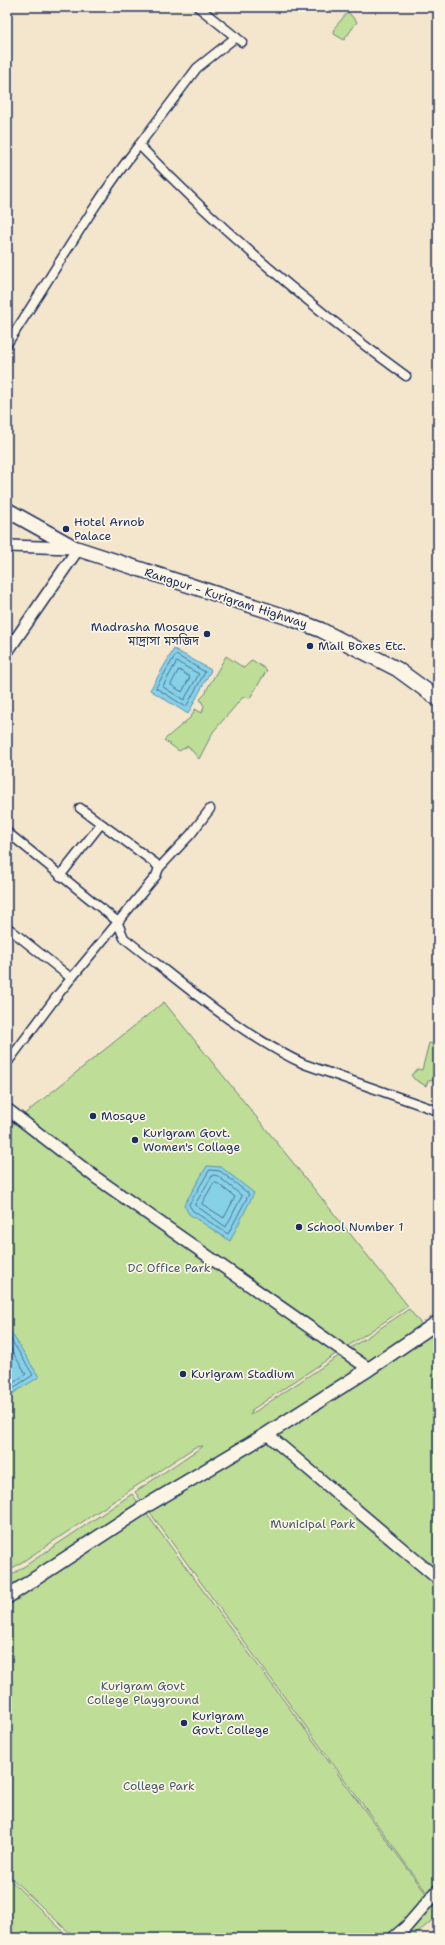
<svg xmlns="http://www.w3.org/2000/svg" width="445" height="1945" viewBox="0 0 445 1945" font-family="'Shantell Sans','Noto Sans Bengali',sans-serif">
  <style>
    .green { fill: #bedd96; stroke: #6c867a }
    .water { fill: #87d1e7; stroke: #5c90b0 }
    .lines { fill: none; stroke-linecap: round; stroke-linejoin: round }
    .shore { stroke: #467095; stroke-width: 1 }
    .minor-casing { stroke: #1b2f5e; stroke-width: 11 }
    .tertiary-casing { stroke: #1b2f5e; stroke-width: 14 }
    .primary-casing { stroke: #1b2f5e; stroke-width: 16 }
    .trunk-casing { stroke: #1b2f5e; stroke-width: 17 }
    .minor { stroke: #fcf5e5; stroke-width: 8 }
    .tertiary { stroke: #fcf5e5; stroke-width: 11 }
    .primary { stroke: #fcf5e5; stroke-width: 13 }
    .trunk { stroke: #fcf5e5; stroke-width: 14 }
    .poi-dot { fill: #1b2f5e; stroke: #fcf5e5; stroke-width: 1.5 }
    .labels { text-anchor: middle; stroke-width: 3.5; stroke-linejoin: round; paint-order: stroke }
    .poi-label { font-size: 12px; fill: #1b2f5e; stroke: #fcf5e5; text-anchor: start }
    .street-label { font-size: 12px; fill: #1b2f5e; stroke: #fcf5e5 }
    .park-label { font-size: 12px; fill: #445a6c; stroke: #fcf5e5 }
  </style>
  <rect width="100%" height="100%" fill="#f4e6cd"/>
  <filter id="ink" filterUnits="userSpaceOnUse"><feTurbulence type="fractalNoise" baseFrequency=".025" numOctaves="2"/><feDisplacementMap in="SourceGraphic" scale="8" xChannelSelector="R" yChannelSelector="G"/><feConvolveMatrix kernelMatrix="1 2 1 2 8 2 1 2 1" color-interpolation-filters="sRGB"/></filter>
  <g filter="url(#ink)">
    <g class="green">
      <polygon points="348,12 357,22 344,40 334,34 335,27"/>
      <polygon points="226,656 244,668 252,660 267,670 250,698 243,697 213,732 199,759 188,746 179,751 164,740 191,717 195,709 202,713 204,706 200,699 206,693 207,689"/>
      <polygon points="164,1002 408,1306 253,1409 250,1415 409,1309 438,1345 438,1908 135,1492 203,1446 195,1447 7,1572 7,1128"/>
      <polygon points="429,1043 438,1045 438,1086 436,1080 428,1081 426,1086 414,1079 411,1075 418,1069 422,1070"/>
      <polygon points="132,1494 438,1910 438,1915 412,1938 75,1938 7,1874 7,1578"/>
      <polygon points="7,1877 70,1938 7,1938"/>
    </g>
    <g class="water">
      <polygon points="174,649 211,670 188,714 150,690"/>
      <polygon points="207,1166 221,1167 254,1193 230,1241 189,1214 184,1205"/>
      <polygon points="7,1326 39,1377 7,1397"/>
    </g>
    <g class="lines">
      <g class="shore">
        <polygon points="176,655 205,672 186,707 156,688"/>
        <polygon points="177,662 199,674 184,700 163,687"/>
        <polygon points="179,670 190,677 182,692 171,685"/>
        <polygon points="210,1170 220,1171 249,1194 228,1234 193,1211 189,1205"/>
        <polygon points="213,1175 218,1176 242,1196 226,1227 195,1205"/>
        <polygon points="214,1183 217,1183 235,1197 224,1218 202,1204"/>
        <polyline points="7,1333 33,1375 7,1392"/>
        <polyline points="7,1343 26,1374 7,1387"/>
      </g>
      <g class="minor-casing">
        <g id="minor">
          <polyline points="198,7 242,42"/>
          <polyline points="139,145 197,68 236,37"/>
          <path d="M7 344C51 278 90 208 139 145 221 230 310 307 406 376"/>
          <path d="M7 832 117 921 124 938C182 983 238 1033 304 1064L438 1111"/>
          <polyline points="159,868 191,834 210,809"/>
          <polyline points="60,876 101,824"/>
          <polyline points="7,927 71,978"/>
          <polyline points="7,1063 60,992 156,876 159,868 155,863 80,808"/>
        </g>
      </g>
      <g class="tertiary-casing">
        <g id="tertiary">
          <polyline points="7,546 74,548"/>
          <polyline points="7,652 78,549"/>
          <polyline points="7,1109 95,1177 369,1369"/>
          <polyline points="267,1434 438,1579"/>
          <polyline points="393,1938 406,1927 438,1890"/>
        </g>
      </g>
      <g class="primary-casing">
        <polyline id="primary" points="7,1597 146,1506 267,1434 369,1369 438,1322"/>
      </g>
      <g class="trunk-casing">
        <polyline id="trunk" points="7,510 75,548 290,618 321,630 397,669 438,699"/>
      </g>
      <use href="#minor" class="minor"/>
      <use href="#tertiary" class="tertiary"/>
      <use href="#primary" class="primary"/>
      <use href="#trunk" class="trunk"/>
    </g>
  </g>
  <g class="poi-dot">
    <circle cx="66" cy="529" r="4"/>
    <circle cx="207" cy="634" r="4"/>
    <circle cx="310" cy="646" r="4"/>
    <circle cx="93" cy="1116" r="4"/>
    <circle cx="135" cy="1140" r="4"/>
    <circle cx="299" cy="1227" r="4"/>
    <circle cx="183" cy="1374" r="4"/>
    <circle cx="184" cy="1723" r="4"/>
  </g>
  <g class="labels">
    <g class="poi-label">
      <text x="74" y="526">Hotel Arnob<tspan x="74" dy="14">Palace</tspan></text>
      <text x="199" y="631" text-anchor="end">Madrasha Mosque<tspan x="199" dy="14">মাদ্রাসা মসজিদ</tspan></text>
      <text x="318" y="650">Mail Boxes Etc.</text>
      <text x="101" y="1120">Mosque</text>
      <text x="143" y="1137">Kurigram Govt.<tspan x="143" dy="14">Women's Collage</tspan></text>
      <text x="307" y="1231">School Number 1</text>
      <text x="191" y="1378">Kurigram Stadium</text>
      <text x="192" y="1720">Kurigram<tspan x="192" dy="14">Govt. College</tspan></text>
    </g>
    <g class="street-label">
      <text transform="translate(226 598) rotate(18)" y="4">Rangpur - Kurigram Highway</text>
    </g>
    <g class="park-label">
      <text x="169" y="1272">DC Office Park</text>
      <text x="313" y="1528">Municipal Park</text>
      <text x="143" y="1690">Kurigram Govt<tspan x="143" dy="14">College Playground</tspan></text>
      <text x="159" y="1790">College Park</text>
    </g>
  </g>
  <rect width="445" height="1945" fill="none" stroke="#fcf5e5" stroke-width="24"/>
  <rect x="12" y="12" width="421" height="1921" fill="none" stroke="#1b2f5e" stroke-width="1.5" filter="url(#ink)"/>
</svg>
